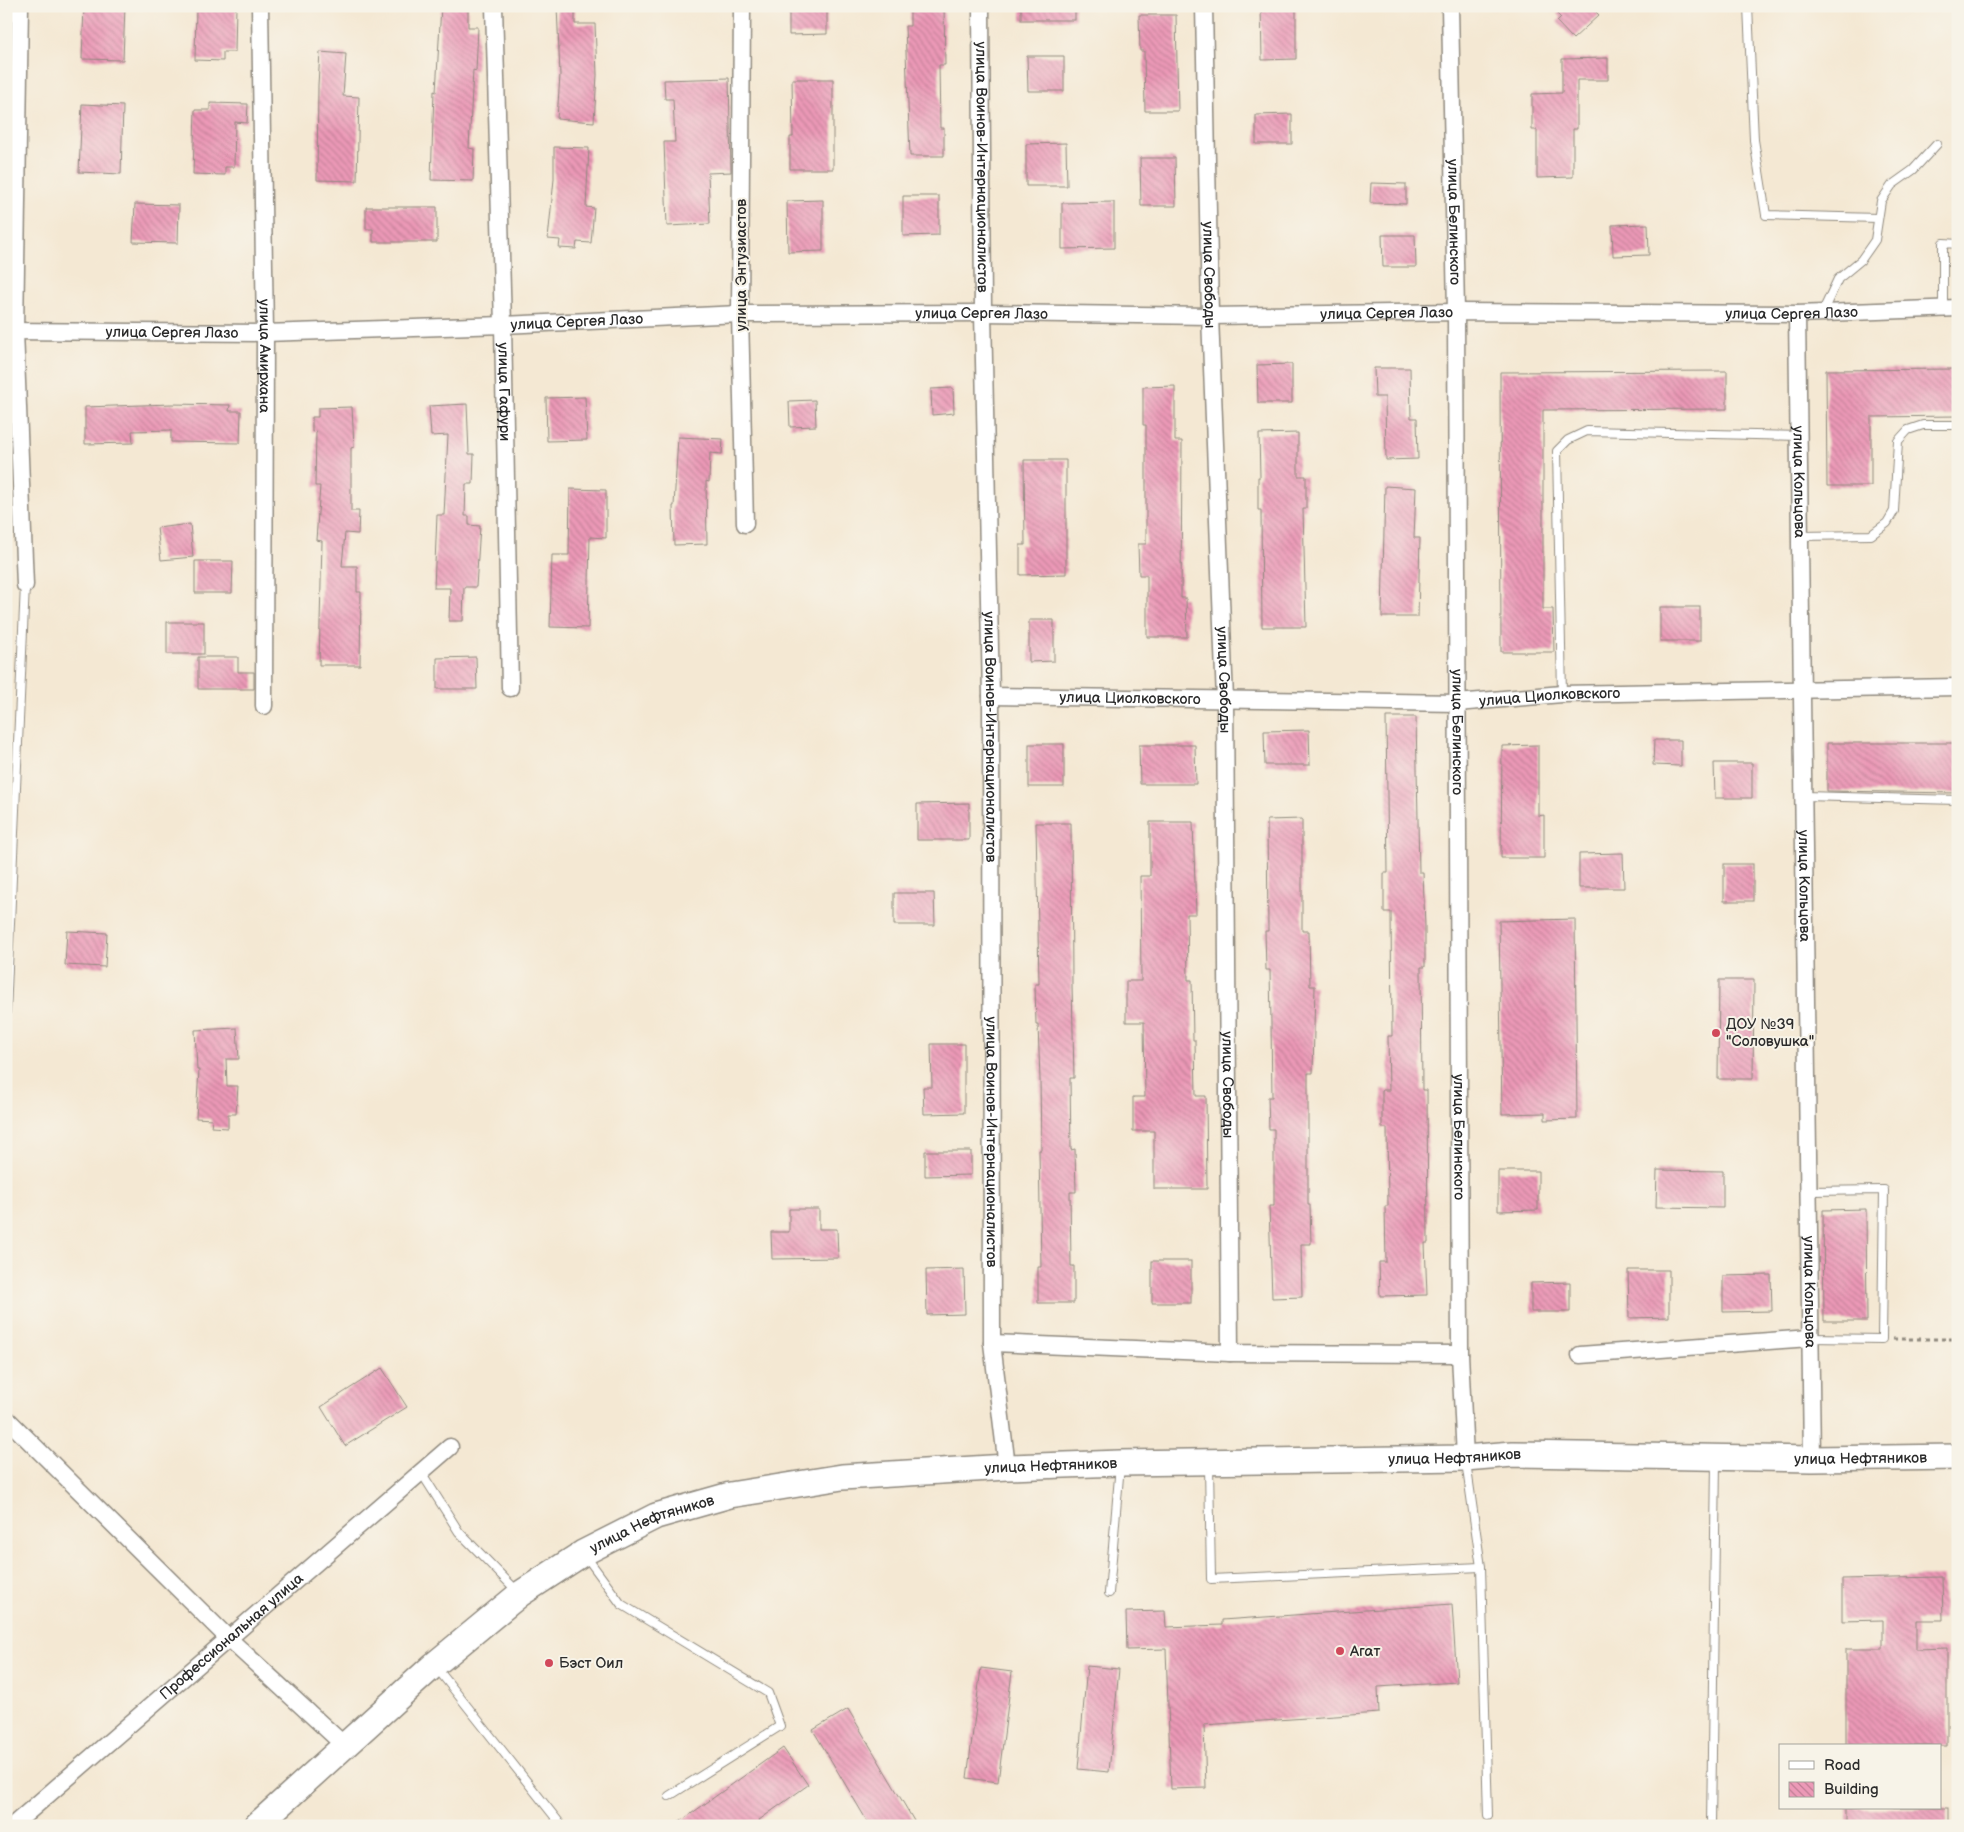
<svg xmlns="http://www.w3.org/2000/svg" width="1964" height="1832" viewBox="0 0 1964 1832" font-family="'Balsamiq Sans',sans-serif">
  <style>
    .building { fill: url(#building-back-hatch) }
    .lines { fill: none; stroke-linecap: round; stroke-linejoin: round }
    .service-casing { stroke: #908a7f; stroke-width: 10 }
    .minor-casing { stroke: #908a7f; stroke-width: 19 }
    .primary-casing { stroke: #908a7f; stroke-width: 28 }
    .path { stroke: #908a7f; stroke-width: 3; stroke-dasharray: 4 4; stroke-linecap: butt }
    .service { stroke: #fff; stroke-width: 8 }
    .minor { stroke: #fff; stroke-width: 16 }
    .primary { stroke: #fff; stroke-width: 25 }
    .poi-dot { fill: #d1495b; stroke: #f7f3e8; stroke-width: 2 }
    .labels { text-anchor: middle; stroke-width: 4; stroke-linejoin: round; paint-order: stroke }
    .street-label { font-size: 15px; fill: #2b2b2b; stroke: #f7f3e8 }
    .poi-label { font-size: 15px; fill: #2b2b2b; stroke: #f7f3e8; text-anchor: start }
  </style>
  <defs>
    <pattern id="building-back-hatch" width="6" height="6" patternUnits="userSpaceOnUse" patternTransform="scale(1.25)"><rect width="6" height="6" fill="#ec99b7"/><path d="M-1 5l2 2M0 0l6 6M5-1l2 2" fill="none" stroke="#bf7d95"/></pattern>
  </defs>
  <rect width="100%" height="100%" fill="#f7f3e8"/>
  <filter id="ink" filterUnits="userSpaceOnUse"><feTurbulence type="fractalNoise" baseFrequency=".02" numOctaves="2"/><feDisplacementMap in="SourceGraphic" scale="10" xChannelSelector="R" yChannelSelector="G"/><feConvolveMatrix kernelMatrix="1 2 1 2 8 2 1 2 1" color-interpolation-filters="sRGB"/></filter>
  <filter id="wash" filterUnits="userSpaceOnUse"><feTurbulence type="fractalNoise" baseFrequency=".0096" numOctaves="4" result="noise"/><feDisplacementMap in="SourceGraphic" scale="20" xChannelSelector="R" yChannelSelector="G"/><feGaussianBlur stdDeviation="1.12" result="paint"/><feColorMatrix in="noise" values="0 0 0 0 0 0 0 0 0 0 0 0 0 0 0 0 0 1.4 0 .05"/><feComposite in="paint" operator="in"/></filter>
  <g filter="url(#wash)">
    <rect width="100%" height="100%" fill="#f4e8d3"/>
    <g id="blocks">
      <g class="building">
        <polygon points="84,6 125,6 123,60 82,59"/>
        <polygon points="196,6 236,6 235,52 223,52 223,61 195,60"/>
        <polygon points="441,6 468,6 468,27 478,27 476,71 473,70 469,148 474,149 473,181 431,180 434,91 436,92"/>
        <polygon points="557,6 575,6 575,24 595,24 597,75 594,122 557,119 560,75"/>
        <polygon points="789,6 827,6 827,34 789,35"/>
        <polygon points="910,6 944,6 945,65 939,65 940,128 944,128 944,156 910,156 905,26 910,26"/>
        <rect x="1021" y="6" width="54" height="14"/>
        <polygon points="1261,6 1296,6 1296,59 1262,60"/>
        <polygon points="1566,6 1590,6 1599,15 1573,39 1557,22 1561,18 1557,14"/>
        <polygon points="1139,15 1176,15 1178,111 1145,111 1144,51 1140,51"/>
        <polygon points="320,52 346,54 343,96 359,97 357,181 317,180 318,85"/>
        <polygon points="1027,56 1064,56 1064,91 1028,91"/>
        <polygon points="1608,58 1608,80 1577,80 1577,129 1573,129 1573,177 1537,178 1537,130 1532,130 1532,94 1562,93 1562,59"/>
        <polygon points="729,78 731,172 708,173 710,224 667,226 664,142 675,142 673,99 665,99 664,80"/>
        <polygon points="792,79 833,79 833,169 790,169 790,137 793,137"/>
        <polygon points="210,103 248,104 247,123 235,122 234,167 225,167 225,175 193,174 195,110 210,110"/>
        <polygon points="82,104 123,106 121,174 79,172"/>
        <polygon points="1292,114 1292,144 1256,144 1256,115"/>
        <polygon points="1066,143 1067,186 1026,186 1026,144"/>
        <polygon points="554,147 589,148 586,207 594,208 591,243 577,242 576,249 559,248 560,240 548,239 554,179"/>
        <polygon points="1140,158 1175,158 1176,206 1141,206"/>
        <polygon points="1371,183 1406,184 1406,204 1370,203"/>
        <polygon points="903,196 939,196 939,235 903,236"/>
        <polygon points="823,200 823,251 788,252 787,201"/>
        <polygon points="1114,202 1114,248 1062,249 1062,203"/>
        <polygon points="135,204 179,205 178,243 133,242"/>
        <polygon points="366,207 437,207 437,242 373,242 373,229 366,229"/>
        <polygon points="1648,224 1649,255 1613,256 1612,225"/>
        <polygon points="1382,235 1415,235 1416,267 1383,267"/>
        <polygon points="1292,364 1292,403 1258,403 1257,365"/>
        <polygon points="1374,368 1410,368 1411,418 1417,418 1418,459 1386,460 1385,397 1375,397"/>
        <polygon points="1958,369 1958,416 1871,417 1871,486 1827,486 1826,370"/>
        <polygon points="1727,371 1727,409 1543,410 1543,609 1553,609 1554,652 1501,652 1500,372"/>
        <polygon points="1175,386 1175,441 1182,441 1181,598 1186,598 1187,637 1147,637 1147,575 1139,575 1138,544 1146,544 1146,425 1143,425 1143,387"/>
        <polygon points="953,388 954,413 932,415 931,389"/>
        <polygon points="585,397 587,440 547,441 546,398"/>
        <polygon points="815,400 816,426 790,427 789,401"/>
        <polygon points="171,404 230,405 229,411 241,411 240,443 171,442 171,430 132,431 133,443 85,444 85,407"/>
        <polygon points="467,404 469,454 474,454 473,484 466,484 465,516 469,516 469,525 480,526 476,587 464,587 463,621 449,621 450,588 434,588 437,515 444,515 448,435 431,436 429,406"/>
        <polygon points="352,407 354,447 351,448 351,511 359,511 358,534 345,533 342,566 357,566 357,592 361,592 360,665 319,665 322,541 316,540 320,486 315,486 316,431 312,432 312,417 318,417 318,408"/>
        <polygon points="1298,433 1298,476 1306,476 1306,509 1303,509 1306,627 1262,627 1261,510 1258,510 1258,477 1260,477 1259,434"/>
        <polygon points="678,437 723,439 722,454 710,453 709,482 706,481 707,544 674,545 673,506 674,506"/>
        <polygon points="1024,460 1066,460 1066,574 1020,575 1020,545 1025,545"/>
        <polygon points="1385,486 1416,488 1414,538 1420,538 1418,617 1382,617"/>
        <polygon points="570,489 606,490 606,538 590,537 588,628 550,627 552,555 569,555"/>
        <polygon points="190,524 193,557 161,560 157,528"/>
        <polygon points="195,561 233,561 232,593 195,593"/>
        <rect x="1660" y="607" width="40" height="34"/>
        <polygon points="1029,620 1054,620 1054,661 1029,662"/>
        <rect x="167" y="622" width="37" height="32"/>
        <polygon points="198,657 238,657 238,672 254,672 254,689 198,689"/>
        <polygon points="476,657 477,689 437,689 437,658"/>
        <polygon points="1386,717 1416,717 1419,872 1423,872 1425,927 1425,967 1421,967 1422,1090 1427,1090 1428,1243 1425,1243 1427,1295 1380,1296 1379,1262 1386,1262 1385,1206 1388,1206 1387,1128 1382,1128 1382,1090 1389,1090 1388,1036 1392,1036 1391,912 1384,912 1384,873 1388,873"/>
        <polygon points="1309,730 1310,765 1265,765 1264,731"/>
        <polygon points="1654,740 1681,740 1681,766 1653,765"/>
        <polygon points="1827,743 1958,743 1958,793 1827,791"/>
        <rect x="1029" y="744" width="35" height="43"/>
        <polygon points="1139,745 1195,745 1196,784 1140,784"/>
        <polygon points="1538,745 1538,816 1544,815 1544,858 1501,858 1502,746"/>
        <polygon points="1714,763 1752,763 1752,798 1715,798"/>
        <polygon points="969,803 969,840 917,840 917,804"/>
        <polygon points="1302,819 1302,931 1309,931 1310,986 1315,986 1313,1073 1308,1073 1308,1205 1310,1205 1311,1244 1301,1244 1302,1297 1272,1298 1269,1206 1274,1206 1274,1129 1269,1129 1268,1097 1272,1097 1271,1023 1270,970 1266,970 1265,931 1268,931 1267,820"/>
        <polygon points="1150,822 1193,822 1196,914 1187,914 1188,980 1192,980 1193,1040 1195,1040 1196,1096 1206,1096 1207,1189 1154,1189 1154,1131 1133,1131 1133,1097 1145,1097 1144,1022 1126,1022 1126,981 1141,981 1140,876 1150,876"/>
        <polygon points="1036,823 1071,823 1072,984 1074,1078 1070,1078 1071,1150 1075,1149 1076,1192 1070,1192 1071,1266 1074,1266 1074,1303 1038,1303 1038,1267 1041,1267 1039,1150 1041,1150 1040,1079 1038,1025 1036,1025 1035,984 1039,984"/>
        <polygon points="1623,853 1624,888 1579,888 1579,854"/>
        <rect x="1724" y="864" width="29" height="37"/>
        <polygon points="894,893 934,893 935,925 894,925"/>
        <polygon points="1575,919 1577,1119 1545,1120 1545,1113 1502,1114 1499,921"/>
        <polygon points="67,931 107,933 105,967 65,965"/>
        <polygon points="1719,980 1754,980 1753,1079 1718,1079"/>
        <polygon points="237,1028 239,1059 226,1059 227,1086 238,1086 236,1114 228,1114 228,1128 211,1127 212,1119 196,1118 199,1070 197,1070 195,1030"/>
        <polygon points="931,1044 964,1044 964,1113 924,1114 923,1087 932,1087"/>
        <polygon points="925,1151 971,1151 971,1175 925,1176"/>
        <polygon points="1657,1170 1723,1171 1723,1208 1656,1207"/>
        <polygon points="1498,1171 1538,1171 1538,1210 1498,1211"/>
        <polygon points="789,1209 819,1209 819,1229 837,1229 838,1258 772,1259 771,1232 789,1232"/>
        <polygon points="1866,1209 1867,1321 1824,1321 1823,1210"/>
        <rect x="1152" y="1261" width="39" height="42"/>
        <polygon points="964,1269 965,1314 927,1315 926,1270"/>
        <polygon points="1628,1270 1669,1270 1669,1317 1629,1318"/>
        <polygon points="1771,1275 1772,1311 1723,1312 1723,1276"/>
        <polygon points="1570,1282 1570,1312 1531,1312 1531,1283"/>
        <polygon points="382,1368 407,1407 345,1446 321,1407"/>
        <polygon points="1942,1577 1943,1620 1916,1620 1916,1649 1947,1648 1947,1746 1846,1746 1846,1649 1883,1649 1883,1620 1842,1621 1842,1579"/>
        <polygon points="1452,1604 1457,1682 1378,1687 1379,1713 1204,1725 1206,1788 1171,1789 1166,1649 1127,1650 1126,1612 1165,1611 1166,1627 1222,1625 1222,1620"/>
        <polygon points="1087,1666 1119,1669 1109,1772 1078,1769"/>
        <polygon points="981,1668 1012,1672 998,1782 967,1778"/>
        <polygon points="848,1709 917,1826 870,1826 813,1730"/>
        <polygon points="783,1748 808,1785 759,1820 762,1826 674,1826"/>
        <rect x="1847" y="1808" width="101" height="18"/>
      </g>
    </g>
  </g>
  <g filter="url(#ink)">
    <use href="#blocks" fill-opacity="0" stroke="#908a7f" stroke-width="1"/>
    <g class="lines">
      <g class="service-casing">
        <g id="service">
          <polyline points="1748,6 1754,140 1766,215 1878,218"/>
          <polyline points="1943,308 1943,243 1958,244"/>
          <polyline points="1822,313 1838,279 1861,260 1875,240 1881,201 1892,185 1913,170 1937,144"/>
          <polyline points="1800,536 1871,535 1887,523 1894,511 1898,441 1908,430 1923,425 1958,425"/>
          <polyline points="1562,694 1557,451 1568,440 1587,431 1799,436"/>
          <polyline points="1804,796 1958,800"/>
          <polyline points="6,1013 25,585"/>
          <polyline points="1809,1191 1884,1190 1882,1339 1810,1338"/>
          <polyline points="1466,1462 1481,1567 1488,1816"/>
          <polyline points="1209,1466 1211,1579 1481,1567"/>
          <polyline points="421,1472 459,1532 518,1592"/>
          <polyline points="585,1555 621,1604 768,1693 780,1726 669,1796"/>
          <polyline points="1109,1593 1120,1465"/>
          <polyline points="436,1667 562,1826"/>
          <polyline points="1711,1826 1716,1462"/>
        </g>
      </g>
      <g class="minor-casing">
        <g id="minor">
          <polyline points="20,6 15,331 25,585"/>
          <path id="s1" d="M260 6 265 333 264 706"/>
          <path id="s2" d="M494 6 503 325 510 688"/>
          <polyline points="742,6 740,314 745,524"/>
          <path id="s3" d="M981 6 983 313 991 696 992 1343 1007 1467"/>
          <path id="s4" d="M1204 6 1210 316 1225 700 1230 1353"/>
          <path id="s5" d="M1450 6 1456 312 1460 1354 1465 1458"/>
          <path id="s6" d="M1797 314 1812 1459"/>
          <path id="s7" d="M6 331 265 333 503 325 740 314 983 313 1210 316 1456 312 1797 314 1958 308"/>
          <path id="s8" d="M991 696 1457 703 1562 694 1958 687"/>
          <polyline points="992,1343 1230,1353 1460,1354"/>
          <polyline points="1580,1355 1810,1338"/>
          <polyline points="6,1418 229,1639 344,1745"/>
          <path id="s9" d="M12 1826 450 1447"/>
        </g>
      </g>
      <g class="primary-casing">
        <g id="primary">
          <path id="s10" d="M256 1826 434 1665 520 1594 583 1553 656 1516 730 1495 842 1477 1007 1467 1120 1463 1465 1458 1513 1454 1812 1459 1958 1457"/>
        </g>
      </g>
      <polyline class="path" points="1893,1339 1958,1339"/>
      <use href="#service" class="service"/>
      <use href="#minor" class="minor"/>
      <use href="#primary" class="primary"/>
    </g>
  </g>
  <g class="poi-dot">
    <circle cx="1716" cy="1033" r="5"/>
    <circle cx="1340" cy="1651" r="5"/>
    <circle cx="549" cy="1663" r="5"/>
  </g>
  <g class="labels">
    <g class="street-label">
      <text dy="5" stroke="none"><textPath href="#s3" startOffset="161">улица Воинов-Интернационалистов</textPath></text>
      <text dy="5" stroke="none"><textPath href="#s5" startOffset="216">улица Белинского</textPath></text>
      <text transform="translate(741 265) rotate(-90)" y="5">улица Энтузиастов</text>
      <text dy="5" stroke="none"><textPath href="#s4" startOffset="269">улица Свободы</textPath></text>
      <text dy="5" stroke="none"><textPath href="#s7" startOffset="1786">улица Сергея Лазо</textPath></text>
      <text dy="5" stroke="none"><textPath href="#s7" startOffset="976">улица Сергея Лазо</textPath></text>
      <text dy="5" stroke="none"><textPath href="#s7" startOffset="1381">улица Сергея Лазо</textPath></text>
      <text dy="5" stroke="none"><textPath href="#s7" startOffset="571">улица Сергея Лазо</textPath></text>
      <text dy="5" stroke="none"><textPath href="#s7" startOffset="166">улица Сергея Лазо</textPath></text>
      <text dy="5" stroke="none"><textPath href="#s1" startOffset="350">улица Амирхана</textPath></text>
      <text dy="5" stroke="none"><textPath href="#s2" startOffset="386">улица Гафури</textPath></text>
      <text dy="5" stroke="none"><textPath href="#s6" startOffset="168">улица Кольцова</textPath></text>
      <text dy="5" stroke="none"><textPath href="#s4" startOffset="674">улица Свободы</textPath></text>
      <text dy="5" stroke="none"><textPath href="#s8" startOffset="559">улица Циолковского</textPath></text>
      <text dy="5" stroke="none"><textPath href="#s8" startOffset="139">улица Циолковского</textPath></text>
      <text dy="5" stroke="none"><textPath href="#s5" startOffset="726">улица Белинского</textPath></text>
      <text dy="5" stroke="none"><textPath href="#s3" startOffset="731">улица Воинов-Интернационалистов</textPath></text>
      <text dy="5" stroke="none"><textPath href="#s6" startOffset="572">улица Кольцова</textPath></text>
      <text dy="5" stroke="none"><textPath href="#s4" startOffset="1079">улица Свободы</textPath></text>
      <text dy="5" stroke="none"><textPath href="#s5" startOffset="1131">улица Белинского</textPath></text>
      <text dy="5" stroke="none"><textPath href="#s3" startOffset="1136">улица Воинов-Интернационалистов</textPath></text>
      <text dy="5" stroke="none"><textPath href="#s6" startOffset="978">улица Кольцова</textPath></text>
      <text dy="5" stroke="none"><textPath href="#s10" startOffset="1312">улица Нефтяников</textPath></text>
      <text dy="5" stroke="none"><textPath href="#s10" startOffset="1718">улица Нефтяников</textPath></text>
      <text dy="5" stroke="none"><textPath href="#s10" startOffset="908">улица Нефтяников</textPath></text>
      <text dy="5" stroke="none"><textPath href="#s10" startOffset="502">улица Нефтяников</textPath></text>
      <text dy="5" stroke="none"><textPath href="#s9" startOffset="290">Профессиональная улица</textPath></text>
    </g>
    <g class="poi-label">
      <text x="1726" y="1029">ДОУ №39<tspan x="1726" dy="17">"Соловушка"</tspan></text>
      <text x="1350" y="1656">Агат</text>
      <text x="559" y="1668">Бэст Оил</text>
    </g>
  </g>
  <rect width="1964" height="1832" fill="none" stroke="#f7f3e8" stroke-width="25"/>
  <rect x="1779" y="1744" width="162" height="65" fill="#f7f3e8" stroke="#a5a39c"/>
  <rect x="1789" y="1761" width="25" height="8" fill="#ffffff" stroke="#a5a39c"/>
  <text x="1824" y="1770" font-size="15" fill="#2b2b2b">Road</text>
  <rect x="1789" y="1782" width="25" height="15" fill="url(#building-back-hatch)" stroke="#a5a39c"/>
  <text x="1824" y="1794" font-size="15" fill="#2b2b2b">Building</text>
</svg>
